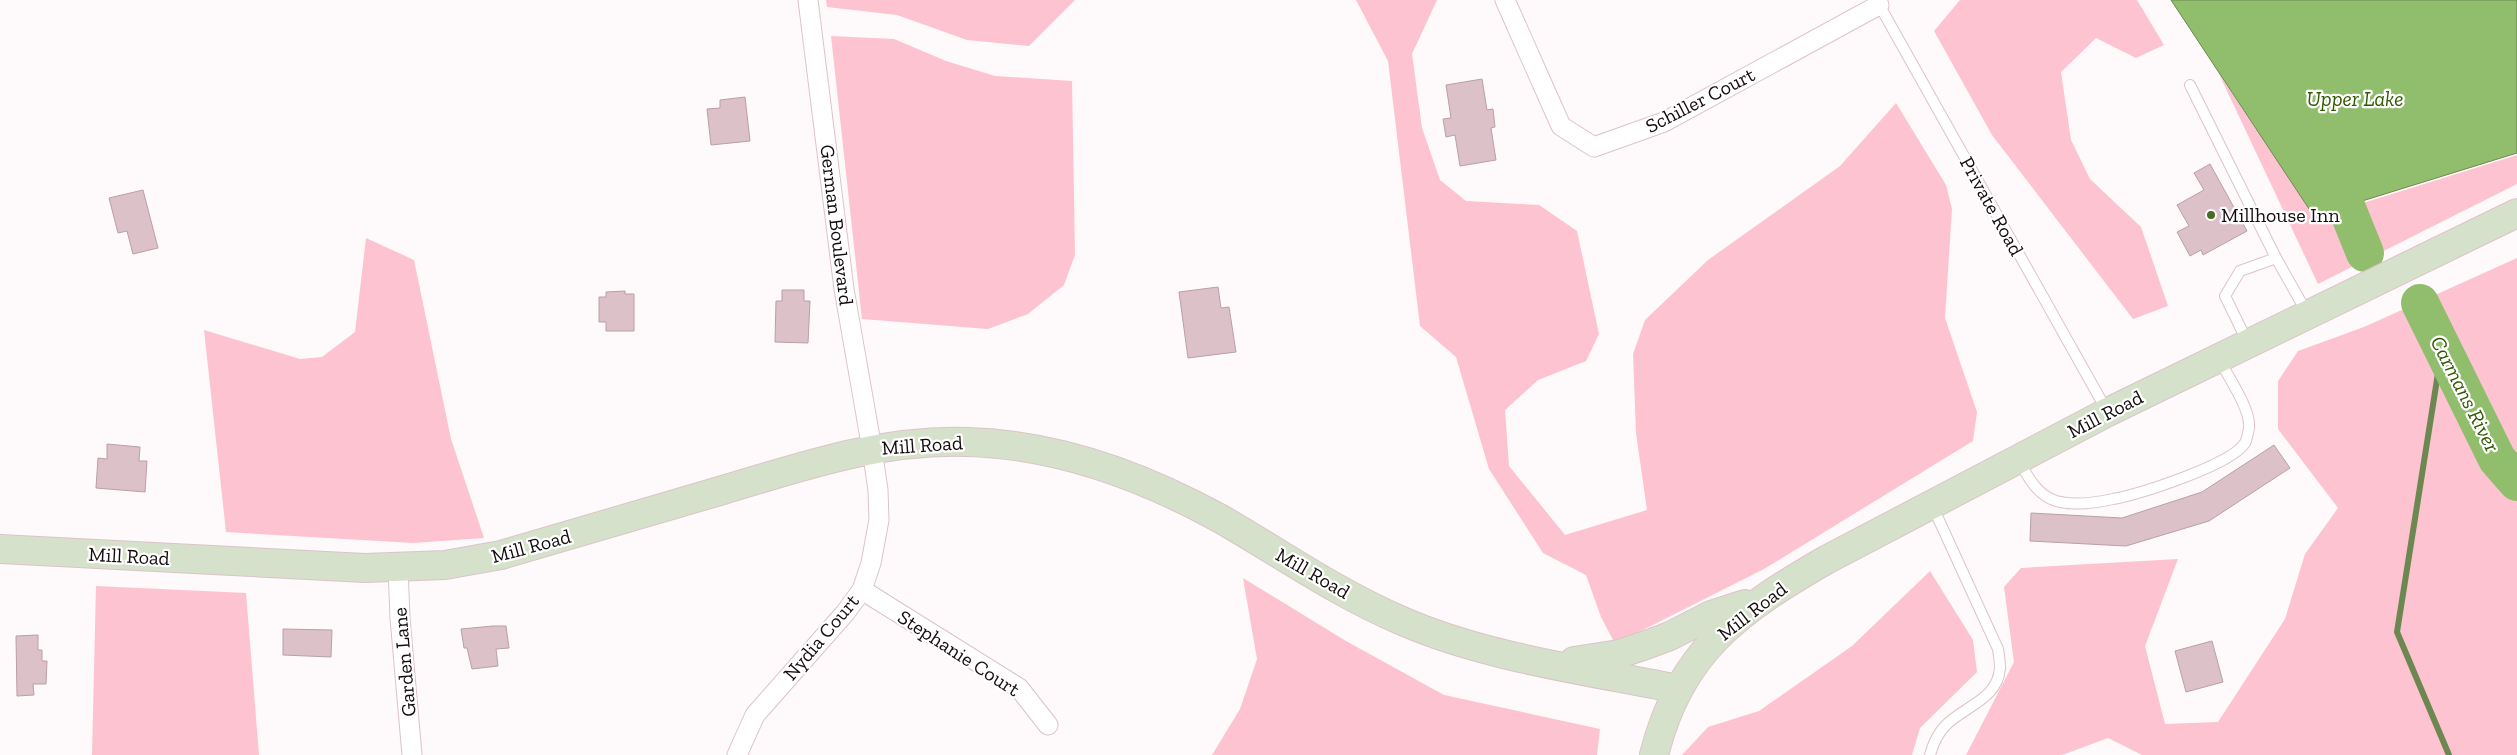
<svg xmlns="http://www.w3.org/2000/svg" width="2517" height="755" viewBox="0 0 2517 755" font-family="'Zilla Slab',serif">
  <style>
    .green { fill: #fdc3d1 }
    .water { fill: #91be6d; stroke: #6c8850 }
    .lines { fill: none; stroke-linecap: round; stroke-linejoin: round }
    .stream { stroke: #6c8850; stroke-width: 6 }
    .river { stroke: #91be6d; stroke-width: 38 }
    .building { fill: #dcc2c8; stroke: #b9a0a6 }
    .service-casing { stroke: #ddc3c9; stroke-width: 12 }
    .minor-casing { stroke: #ddc3c9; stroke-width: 21 }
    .secondary-casing { stroke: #ddc3c9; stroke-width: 30 }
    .service { stroke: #fff; stroke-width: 10 }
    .minor { stroke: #fff; stroke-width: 19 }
    .secondary { stroke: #d5e1cb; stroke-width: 28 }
    .poi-dot { fill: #476c25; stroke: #fff; stroke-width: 2 }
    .labels { text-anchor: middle; stroke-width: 4.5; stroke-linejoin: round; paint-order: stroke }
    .street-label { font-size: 20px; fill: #140b0d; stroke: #fff }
    .poi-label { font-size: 20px; fill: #140b0d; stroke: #fff; text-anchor: start }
    .water-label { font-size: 21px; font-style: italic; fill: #325900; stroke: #fff }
  </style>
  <rect width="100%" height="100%" fill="#fef9fa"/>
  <g class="green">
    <polygon points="826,0 1075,0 1029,46 967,40 897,15 827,7"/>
    <polygon points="1356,0 1437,0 1412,54 1422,128 1440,180 1466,201 1539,205 1577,231 1599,334 1586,361 1538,380 1505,410 1509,466 1565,535 1647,510 1636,433 1633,354 1645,320 1708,260 1840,166 1896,103 1946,185 1952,209 1945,318 1977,412 1973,441 1764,569 1615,644 1601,617 1586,575 1543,553 1489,469 1456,357 1420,326 1388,61"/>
    <polygon points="1960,0 2137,0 2164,45 2136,58 2096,38 2061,72 2071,140 2090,179 2141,227 2168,306 2133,319 1992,135 1934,31"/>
    <polygon points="831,36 894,39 946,61 995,76 1072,81 1075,255 1064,285 1028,314 988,329 862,319"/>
    <polygon points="2219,74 2315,218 2517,155 2517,184 2318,284"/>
    <polygon points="366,238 414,260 451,439 484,538 413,543 226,532 204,330 300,359 322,357 355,332"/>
    <polygon points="2517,258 2517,755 2142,755 2108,738 2062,755 1966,755 2014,662 2004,587 2021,568 2178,559 2145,646 2165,724 2218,722 2285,619 2305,554 2338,508 2278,429 2278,381 2298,351 2364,327"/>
    <polygon points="1930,571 1973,640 1977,672 1920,728 1912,755 1682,755 1708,727 1759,711 1852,646"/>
    <polygon points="1243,578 1346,641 1444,695 1600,729 1597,755 1212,755 1240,709 1257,659"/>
    <polygon points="96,586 246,593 259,755 92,755"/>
  </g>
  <polygon class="water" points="2171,0 2517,0 2517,153 2346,206 2315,218"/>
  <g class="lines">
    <polyline class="stream" points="2442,348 2397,632 2449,755"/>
    <g class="river">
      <polyline points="2333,156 2346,206 2365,253"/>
      <polyline points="2420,303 2497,459 2517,482"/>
    </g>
  </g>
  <g class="building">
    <polygon points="1482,79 1487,110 1493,109 1495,127 1491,128 1496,160 1460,166 1455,135 1446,137 1443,119 1451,118 1446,85"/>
    <polygon points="745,97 750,141 711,145 707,109 720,108 720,100"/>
    <polygon points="2210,164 2247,231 2203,255 2201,250 2190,256 2177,232 2189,226 2177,205 2204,190 2194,173"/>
    <polygon points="143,190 158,248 133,254 127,231 118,233 109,198"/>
    <polygon points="1218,287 1221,308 1229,307 1236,352 1188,358 1179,292"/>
    <polygon points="782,290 804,290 804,301 810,301 808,343 775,342 776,301 782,301"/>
    <polygon points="625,291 625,294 634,294 634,331 606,331 606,322 599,322 599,297 606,297 606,292"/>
    <polygon points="107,444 140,447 139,461 147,461 145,492 96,488 98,458 107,459"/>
    <polygon points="2274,445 2290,468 2209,521 2126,546 2030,541 2031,513 2122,518 2202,492"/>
    <polygon points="493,626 506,626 509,648 496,649 498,666 472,669 467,648 464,648 461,629"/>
    <polygon points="283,629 332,630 331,657 283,655"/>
    <polygon points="38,635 38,650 42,650 42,661 47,661 46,684 33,684 34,695 17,696 16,636"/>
    <polygon points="2212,641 2223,682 2186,692 2175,651"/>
  </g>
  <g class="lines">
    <g class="service-casing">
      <g id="service">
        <polyline points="1877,1 2107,411"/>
        <polyline points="2190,85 2276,258"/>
        <polyline points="2248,343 2225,296 2240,271 2276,258 2307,313"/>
        <path d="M2018 460C2028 477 2037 495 2056 501 2074 506 2095 503 2113 499 2140 494 2231 465 2245 443 2247 440 2248 432 2249 428 2251 409 2228 377 2219 359"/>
        <path d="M1930 755C1933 744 1938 733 1946 725 1965 706 1998 699 2000 668 2000 662 1999 655 1998 649L1932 505"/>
      </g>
    </g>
    <g class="minor-casing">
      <g id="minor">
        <polyline points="1505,0 1561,126 1594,147 1664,122 1879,5"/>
        <polyline points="398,568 400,618 412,755"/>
        <polyline points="862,590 1019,688 1048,725"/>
        <polyline points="737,755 755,715 845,613 862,590 871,563 879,520 878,490 872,449 844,289 808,0"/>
      </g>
    </g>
    <g class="secondary-casing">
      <g id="secondary">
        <path d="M0 549 365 568 445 565 501 555C575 534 649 512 723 490 803 466 882 439 967 442 1056 444 1143 476 1221 519 1280 553 1337 593 1400 620 1483 657 1589 671 1678 689"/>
        <polyline points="1574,661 1619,654 1646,645 1670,636 1711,615 1745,604"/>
        <path d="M1654 755C1680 651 1738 611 1826 560L2108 412 2517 213"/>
      </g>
    </g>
    <use href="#service" class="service"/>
    <use href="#minor" class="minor"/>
    <use href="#secondary" class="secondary"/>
  </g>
  <circle class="poi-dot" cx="2211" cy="215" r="5"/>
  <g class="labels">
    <g class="street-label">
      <text transform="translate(1700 100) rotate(-27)" y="7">Schiller Court</text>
      <text transform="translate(1992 206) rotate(61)" y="7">Private Road</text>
      <text transform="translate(837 225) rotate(83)" y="7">German Boulevard</text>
      <text transform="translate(2105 414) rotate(-27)" y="7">Mill Road</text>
      <text transform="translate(922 445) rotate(-4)" y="7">Mill Road</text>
      <text transform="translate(531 546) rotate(-15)" y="7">Mill Road</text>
      <text transform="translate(129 556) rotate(3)" y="7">Mill Road</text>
      <text transform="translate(1313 573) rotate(30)" y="7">Mill Road</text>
      <text transform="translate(1752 611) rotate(-38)" y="7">Mill Road</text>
      <text transform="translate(821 637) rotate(-50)" y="7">Nydia Court</text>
      <text transform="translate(959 653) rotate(33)" y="7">Stephanie Court</text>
      <text transform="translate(404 662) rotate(-95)" y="7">Garden Lane</text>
    </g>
    <g class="poi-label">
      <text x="2221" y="222">Millhouse Inn</text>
    </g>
    <g class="water-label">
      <text x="2355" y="106">Upper Lake</text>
      <text transform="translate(2465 394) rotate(63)" y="7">Carmans River</text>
    </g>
  </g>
</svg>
